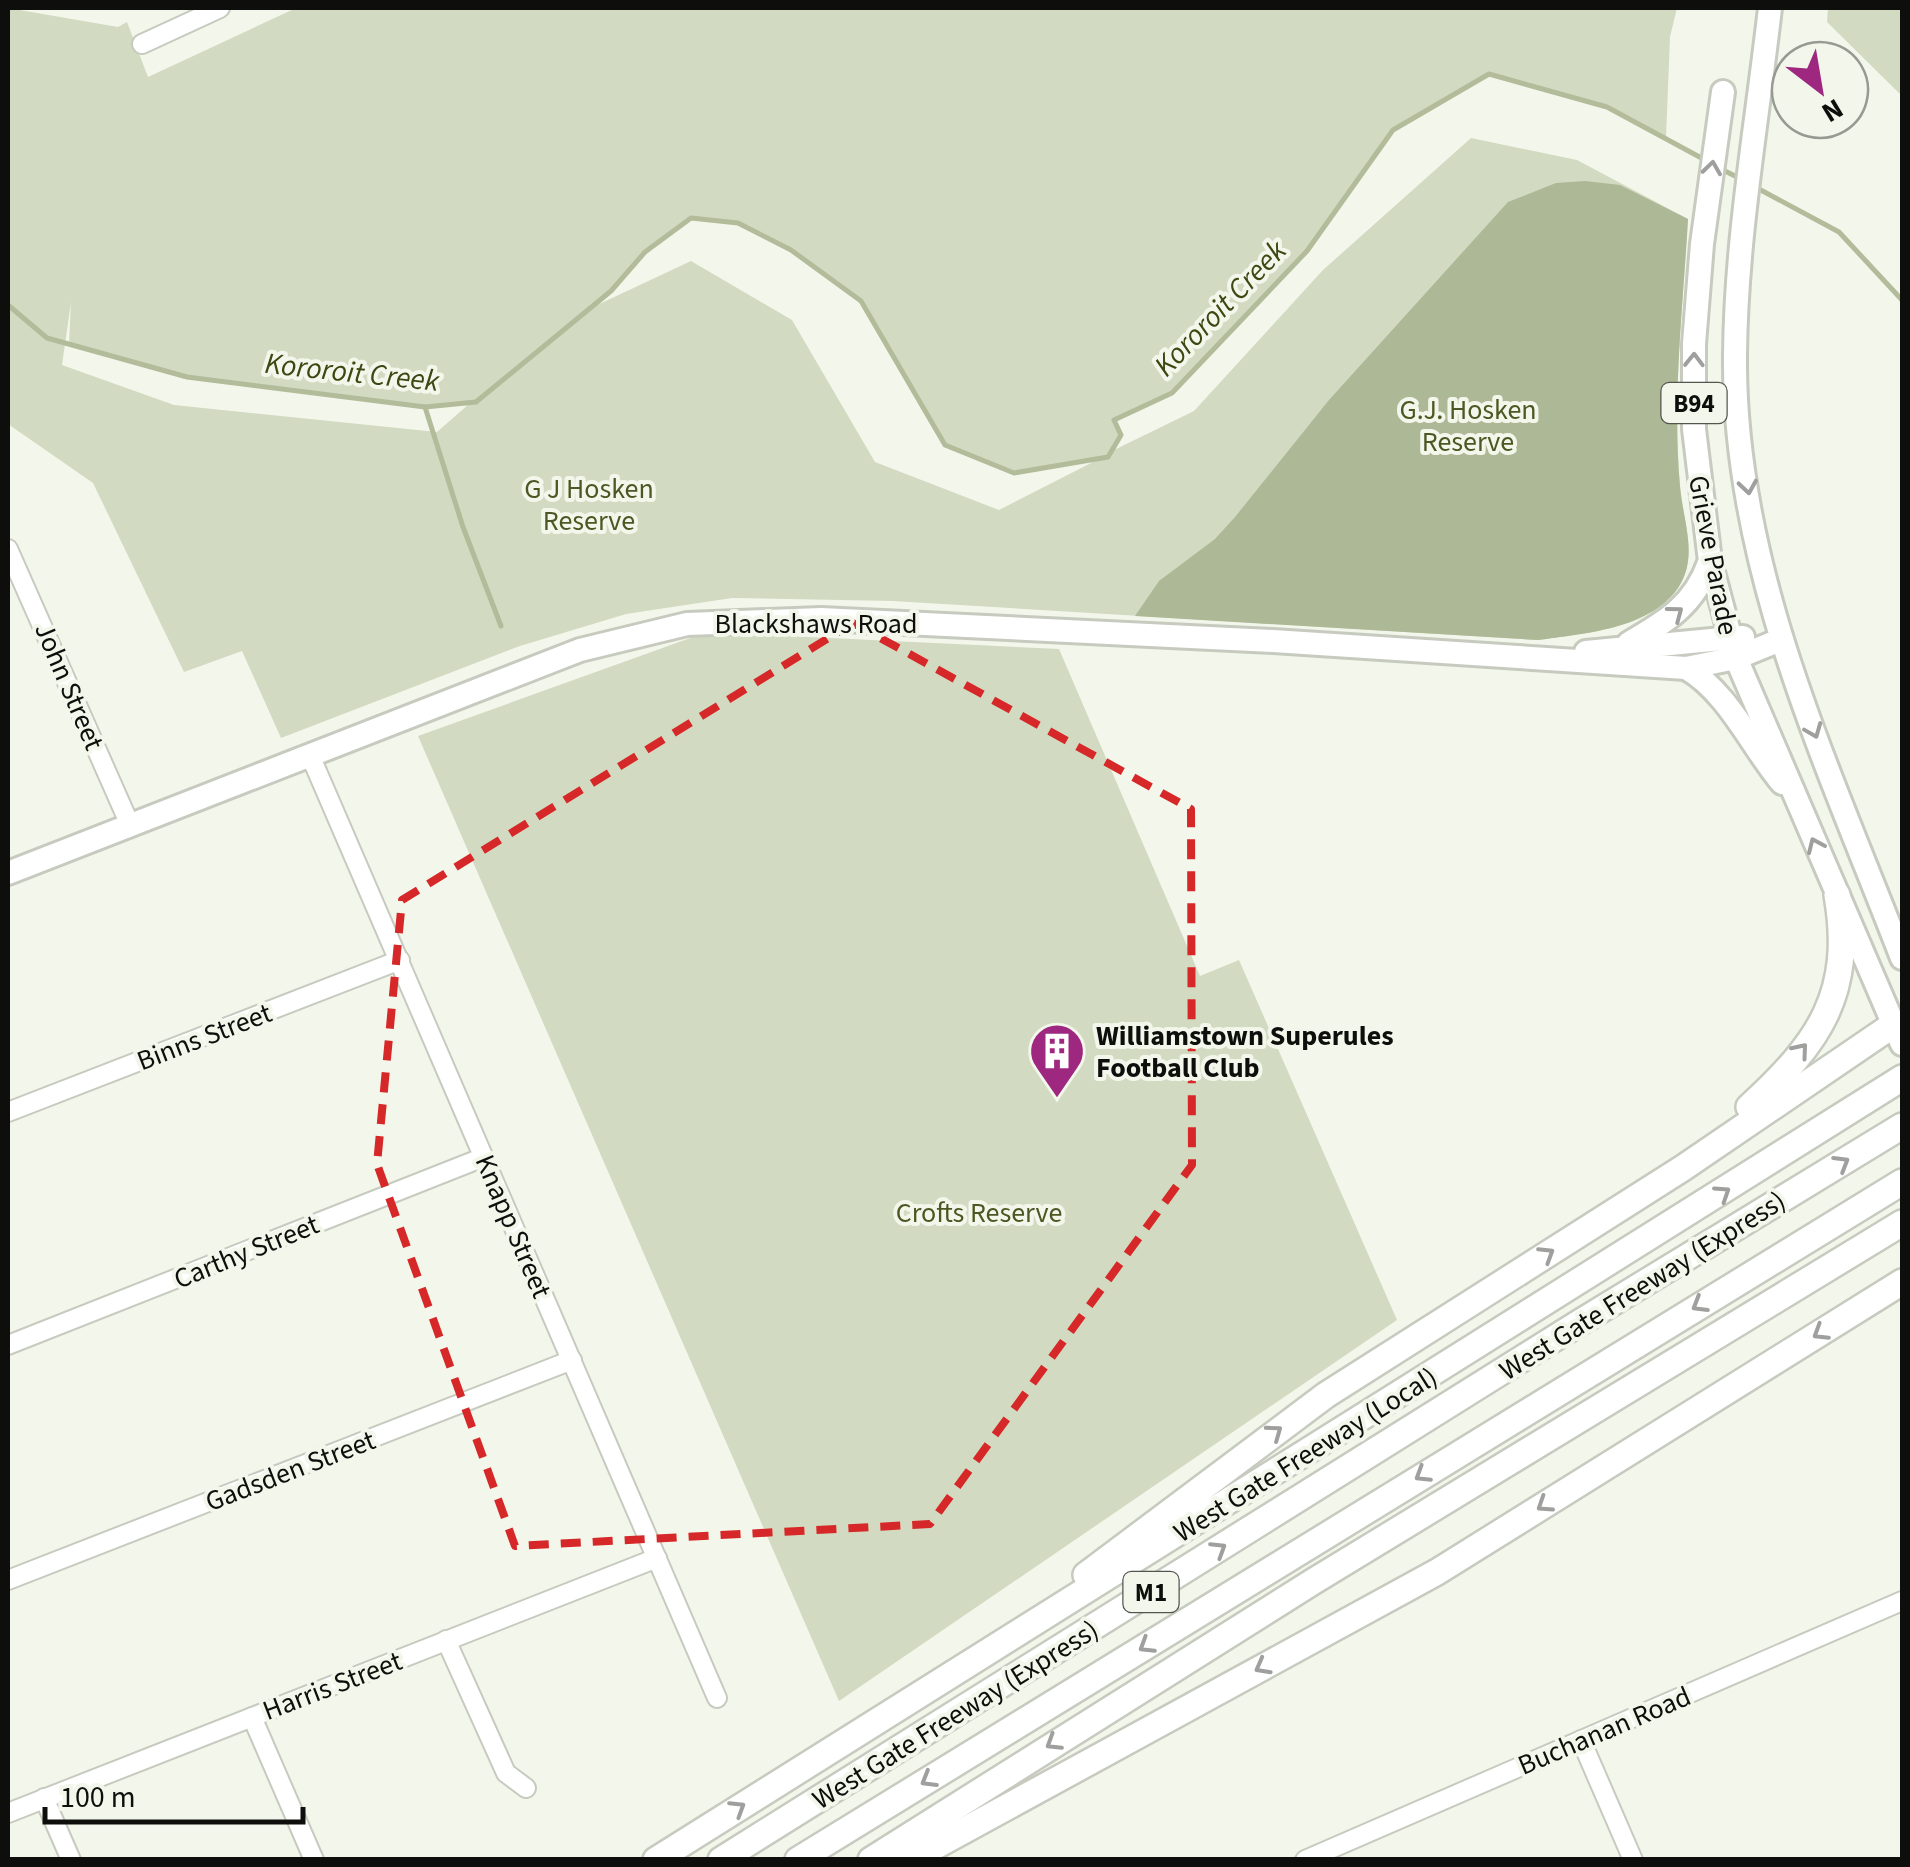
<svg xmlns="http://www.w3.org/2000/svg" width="1910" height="1867" viewBox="0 0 1910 1867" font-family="'Source Sans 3',sans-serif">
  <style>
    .green { fill: #d2dac1; fill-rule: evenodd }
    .forest { fill: #adb896 }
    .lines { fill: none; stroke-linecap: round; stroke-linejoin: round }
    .stream { stroke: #b2bc9a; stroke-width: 5 }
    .minor-casing { stroke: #c7cabf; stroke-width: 22 }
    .major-casing { stroke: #c7cabf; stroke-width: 28 }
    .highway-casing { stroke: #c7cabf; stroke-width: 30 }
    .minor { stroke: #fff; stroke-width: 18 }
    .major { stroke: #fff; stroke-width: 22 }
    .highway { stroke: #fff; stroke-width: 25 }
    .oneway { stroke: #9f9f9e }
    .marked { fill: none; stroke: #d62828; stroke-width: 8; stroke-dasharray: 20 12; stroke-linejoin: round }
    .labels { text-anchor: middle; stroke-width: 8; stroke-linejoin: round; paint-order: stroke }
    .shield { fill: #f3f7eb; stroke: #53554f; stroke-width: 2.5 }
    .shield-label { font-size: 25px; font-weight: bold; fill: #0e0f0c }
    .park-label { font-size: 28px; fill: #4b5823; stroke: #f3f7eb }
    .street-label { font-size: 28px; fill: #0e0f0c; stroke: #f3f7eb }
    .poi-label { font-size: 28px; font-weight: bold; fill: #0e0f0c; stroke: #f3f7eb; text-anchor: start }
    .water-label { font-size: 30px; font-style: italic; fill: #3b4812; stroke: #f3f7eb }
  </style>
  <rect width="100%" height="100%" fill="#f3f7eb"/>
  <g class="green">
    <path d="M8 8 118 27 127 22 148 77 296 8H1677L1670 37 1666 138 1607 107 1489 74 1393 130 1307 251 1172 393 1115 420 1121 435 1112 451 1194 411 1323 270 1471 138 1577 160 1688 219C1683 307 1672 397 1680 486 1683 522 1699 557 1678 588 1651 629 1582 634 1538 640L893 601 732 598 626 614 520 646 281 738 242 651 184 672 93 483 8 424ZM691 218 738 223 791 250 861 301 945 445 1014 473 1097 460 999 510 875 462 792 320 691 261 593 307 645 252ZM71 302 69 344 187 377 425 407 469 404 437 432 174 405 62 365Z"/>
    <polygon points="1828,8 1902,8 1902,96 1827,22"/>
    <polygon points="707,632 1059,649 1200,976 1239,960 1397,1320 839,1701 418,736"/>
  </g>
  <path class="forest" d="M1585 181 1620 185 1688 219C1683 307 1672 397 1680 486 1683 522 1699 557 1678 588 1650 629 1582 634 1538 640L1135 616 1159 581 1215 539 1235 517 1329 400 1508 202 1556 183Z"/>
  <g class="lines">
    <g class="stream">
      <polyline points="1721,169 1743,180"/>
      <polyline points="1757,188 1839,232 1902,300"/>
      <polyline points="8,305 47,338 187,377 425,407 476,402 611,291 645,252 691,218 738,223 791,250 861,301 945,445 1014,473 1108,457 1121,435 1114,420 1172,393 1307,251 1393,130 1489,74 1607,107 1707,161"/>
      <polyline points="425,407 463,527 501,626"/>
    </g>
    <g class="minor-casing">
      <g id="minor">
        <polyline points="142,44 220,8"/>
        <polyline points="8,549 130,825"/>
        <polyline points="310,755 717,1698"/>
        <polyline points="8,1112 400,960"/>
        <polyline points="8,1345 484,1157"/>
        <polyline points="8,1580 572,1360"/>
        <polyline points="446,1640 506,1773 526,1788"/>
        <polyline points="252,1717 314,1860"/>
        <polyline points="1581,1740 1633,1860"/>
        <polyline points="44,1798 71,1860"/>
        <polyline points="8,1813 657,1558"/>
        <polyline points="1305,1860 1902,1601"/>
      </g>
    </g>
    <g class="major-casing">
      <g id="major">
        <path d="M1770 8C1757 123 1736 239 1735 355 1733 568 1827 763 1902 958"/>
        <polyline points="1723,92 1702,244 1694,344 1694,429 1710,561 1736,658 1902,1044"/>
        <path d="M1629 643C1667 621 1694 605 1709 563"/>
        <polyline points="1586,652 1743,637"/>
        <path d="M1686 668C1728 692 1751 746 1782 783"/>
        <polyline points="8,873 580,650 687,624 821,619 1273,641 1686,668 1736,658 1780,640"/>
      </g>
    </g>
    <g class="highway-casing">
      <g id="highway">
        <path d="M1749 1107C1820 1042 1854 993 1837 895"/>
        <polyline points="1086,1575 1326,1395 1683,1168 1893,1025"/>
        <polyline points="656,1860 1902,1078"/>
        <polyline points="721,1860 1579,1323 1902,1126"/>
        <polyline points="798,1860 1902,1182"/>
        <polyline points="871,1860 1314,1581 1902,1223"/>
        <polyline points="910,1860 1437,1572 1902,1282"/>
      </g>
    </g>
    <use href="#minor" class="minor"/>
    <use href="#major" class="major"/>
    <use href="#highway" class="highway"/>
  </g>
  <defs><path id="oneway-chevron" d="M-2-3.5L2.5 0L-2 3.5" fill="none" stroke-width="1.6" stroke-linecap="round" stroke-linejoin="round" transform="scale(2.5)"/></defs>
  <g class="oneway">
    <use href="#oneway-chevron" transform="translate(1712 168) rotate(-82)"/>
    <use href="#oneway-chevron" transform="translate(1694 360) rotate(-89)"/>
    <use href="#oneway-chevron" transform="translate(1748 487) rotate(81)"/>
    <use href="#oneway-chevron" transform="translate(1676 613) rotate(-37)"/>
    <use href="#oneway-chevron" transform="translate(1814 731) rotate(68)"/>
    <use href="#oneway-chevron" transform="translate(1815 845) rotate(-114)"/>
    <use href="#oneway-chevron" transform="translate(1801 1050) rotate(-50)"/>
    <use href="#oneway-chevron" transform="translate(1842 1163) rotate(-31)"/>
    <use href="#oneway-chevron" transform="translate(1723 1193) rotate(-33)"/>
    <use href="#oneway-chevron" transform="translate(1547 1254) rotate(-32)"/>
    <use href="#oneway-chevron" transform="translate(1699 1305) rotate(149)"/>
    <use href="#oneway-chevron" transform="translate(1820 1333) rotate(148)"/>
    <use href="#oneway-chevron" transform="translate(1275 1432) rotate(-36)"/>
    <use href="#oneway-chevron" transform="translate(1422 1475) rotate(148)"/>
    <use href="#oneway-chevron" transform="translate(1544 1505) rotate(147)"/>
    <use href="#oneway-chevron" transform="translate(1219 1549) rotate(-32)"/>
    <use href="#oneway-chevron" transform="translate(1146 1646) rotate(148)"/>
    <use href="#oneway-chevron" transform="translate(1262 1667) rotate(151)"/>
    <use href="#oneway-chevron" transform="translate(1053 1743) rotate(148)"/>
    <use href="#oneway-chevron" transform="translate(928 1780) rotate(149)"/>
    <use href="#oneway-chevron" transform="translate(738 1808) rotate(-32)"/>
  </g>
  <path class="marked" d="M853 623 1191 809 1192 1165 930 1524 515 1546 377 1164 402 900Z"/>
  <defs>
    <g id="building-pin" transform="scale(2.875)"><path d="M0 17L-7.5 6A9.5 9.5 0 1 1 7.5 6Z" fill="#9e2780" stroke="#f3f7eb"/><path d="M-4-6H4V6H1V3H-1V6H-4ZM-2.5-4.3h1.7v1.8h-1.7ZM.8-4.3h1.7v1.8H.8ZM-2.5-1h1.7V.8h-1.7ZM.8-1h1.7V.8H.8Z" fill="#fff"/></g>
  </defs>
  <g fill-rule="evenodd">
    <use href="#building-pin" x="1057" y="1051"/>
  </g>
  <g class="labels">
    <g class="shield">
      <rect x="1661.5" y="383" width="65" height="40" rx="8"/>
      <rect x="1123.5" y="1572" width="55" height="40" rx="8"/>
    </g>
    <g class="shield-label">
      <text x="1694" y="412">B94</text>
      <text x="1151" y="1601">M1</text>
    </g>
    <g class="park-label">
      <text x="1468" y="419">G.J. Hosken<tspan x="1468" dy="32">Reserve</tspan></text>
      <text x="589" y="498">G J Hosken<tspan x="589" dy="32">Reserve</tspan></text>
      <text x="979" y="1222">Crofts Reserve</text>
    </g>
    <g class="street-label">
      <text transform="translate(1714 555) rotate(79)" y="10">Grieve Parade</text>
      <text x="816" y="633">Blackshaws Road</text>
      <text transform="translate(70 686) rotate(67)" y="10">John Street</text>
      <text transform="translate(204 1036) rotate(-21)" y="10">Binns Street</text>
      <text transform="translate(514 1226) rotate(67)" y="10">Knapp Street</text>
      <text transform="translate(246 1251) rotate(-22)" y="10">Carthy Street</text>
      <text transform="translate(1642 1285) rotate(-32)" y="10">West Gate Freeway (Express)</text>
      <text transform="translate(1305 1454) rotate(-32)" y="10">West Gate Freeway (Local)</text>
      <text transform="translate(290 1470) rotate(-21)" y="10">Gadsden Street</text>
      <text transform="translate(332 1685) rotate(-21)" y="10">Harris Street</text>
      <text transform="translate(955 1714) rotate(-32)" y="10">West Gate Freeway (Express)</text>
      <text transform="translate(1604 1730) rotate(-23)" y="10">Buchanan Road</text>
    </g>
    <g class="poi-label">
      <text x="1096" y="1045">Williamstown Superules<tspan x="1096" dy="32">Football Club</tspan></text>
    </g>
    <g class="water-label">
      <text transform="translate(1220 308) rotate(-46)" y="10">Kororoit Creek</text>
      <text transform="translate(352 372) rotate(6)" y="10">Kororoit Creek</text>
    </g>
  </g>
  <rect width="1910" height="1867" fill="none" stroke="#0e0f0c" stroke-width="20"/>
  <g transform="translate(1820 90) rotate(149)"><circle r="48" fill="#f3f7eb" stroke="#979a92" stroke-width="2.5"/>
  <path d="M0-8L18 38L0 25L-18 38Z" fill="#9e2780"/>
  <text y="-15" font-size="28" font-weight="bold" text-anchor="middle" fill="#0e0f0c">N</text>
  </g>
  <path d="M45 1807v15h258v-15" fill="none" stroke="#0e0f0c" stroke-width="5"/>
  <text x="60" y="1807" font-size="30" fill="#0e0f0c" stroke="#f3f7eb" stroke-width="8" paint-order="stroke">100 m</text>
</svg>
